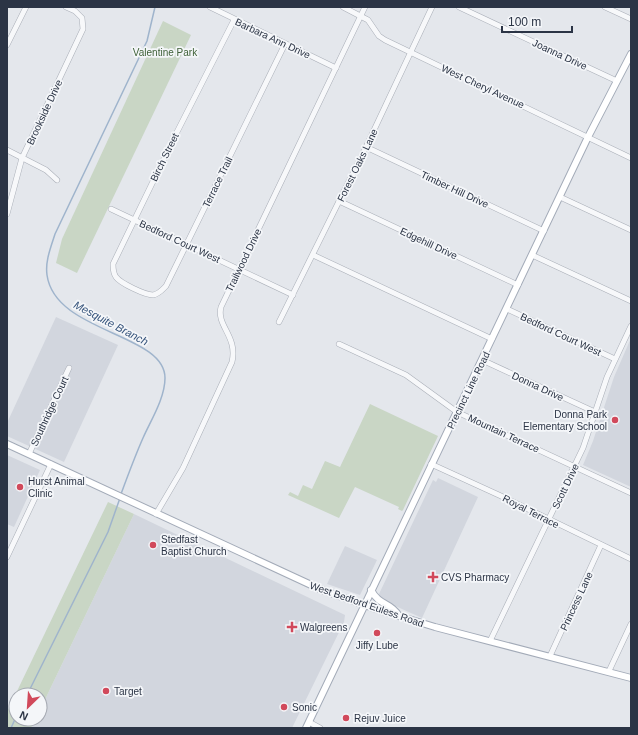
<svg xmlns="http://www.w3.org/2000/svg" width="638" height="735" viewBox="0 0 638 735" font-family="Helvetica,sans-serif">
  <style>
    .built { fill: #d2d6de }
    .green { fill: #c9d6c5 }
    .lines { fill: none; stroke-linecap: round; stroke-linejoin: round }
    .stream { stroke: #9fb4cc; stroke-width: 1.5 }
    .minor-casing { stroke: #a9aeb7; stroke-width: 6 }
    .major-casing { stroke: #a3abb8; stroke-width: 8 }
    .minor { stroke: #f7f8fa; stroke-width: 5 }
    .major { stroke: #fff; stroke-width: 6 }
    .poi-dot { fill: #d1495b; stroke: #f4f6f9; stroke-width: 1.5 }
    .labels { text-anchor: middle; stroke-width: 3.5; stroke-linejoin: round; paint-order: stroke }
    .street-label { font-size: 10px; fill: #2b3445; stroke: #f4f6f9 }
    .park-label { font-size: 10px; fill: #3f6138; stroke: #f4f6f9 }
    .poi-label { font-size: 10px; fill: #2b3445; stroke: #f4f6f9; text-anchor: start }
    .water-label { font-size: 11px; font-style: italic; fill: #34527a; stroke: #f4f6f9 }
  </style>
  <rect width="100%" height="100%" fill="#e4e7ec"/>
  <g class="built">
    <polygon points="56,317 118,345 64,462 7,436 7,423"/>
    <polygon points="631,338 631,487 583,465 593,441 614,377"/>
    <polygon points="7,455 40,470 14,527 7,524"/>
    <polygon points="438,478 478,497 422,618 382,600 379,594 433,480 436,482"/>
    <polygon points="134,514 345,615 344,622 292,728 31,728 36,719 40,719 40,710"/>
    <polygon points="345,546 377,560 360,595 327,584"/>
  </g>
  <g class="green">
    <polygon points="163,21 191,35 77,273 56,263 62,239"/>
    <polygon points="370,404 438,436 403,510 402,511 398,509 399,507 355,487 339,518 288,495 290,492 298,496 303,485 312,489 325,461 340,467"/>
    <polygon points="108,502 134,514 40,710 40,695 16,695 16,719 36,719 31,728 7,728 7,712"/>
  </g>
  <g class="lines">
    <g class="stream">
      <path d="M121 494C128 475 135 456 143 438 151 420 165 398 165 378 165 333 55 333 47 275 45 261 51 247 55 234L147 41 155 7"/>
      <polyline points="27,695 108,532 120,498"/>
      <polyline points="11,728 16,717"/>
    </g>
    <g class="minor-casing">
      <g id="minor">
        <polyline points="210,7 336,68"/>
        <polyline points="343,7 368,20 379,36 385,40 631,158"/>
        <polyline points="459,7 617,81"/>
        <polyline points="605,7 631,19"/>
        <path d="M234 20 177 132 113 264C113 269 113 273 116 277 120 283 145 295 153 295 159 294 162 290 166 286L285 44"/>
        <polyline points="7,45 26,7"/>
        <polyline points="366,147 544,231"/>
        <polyline points="7,150 46,170 57,180"/>
        <polyline points="560,197 631,230"/>
        <polyline points="339,201 518,285"/>
        <polyline points="111,209 293,295"/>
        <polyline points="7,214 22,158 83,29 82,18 75,11 66,7"/>
        <polyline points="313,255 492,339"/>
        <polyline points="532,255 631,301"/>
        <polyline points="507,309 615,359"/>
        <polyline points="279,322 366,147 432,7"/>
        <polyline points="339,344 406,375 457,412 631,493"/>
        <polyline points="482,360 595,412"/>
        <polyline points="29,454 69,368"/>
        <polyline points="431,464 501,496 631,559"/>
        <path d="M156 514 183 468 232 362C238 336 216 326 221 307L365 7"/>
        <polyline points="7,557 51,464"/>
        <polyline points="490,641 583,448 607,377 631,326"/>
        <polyline points="550,656 601,545"/>
        <polyline points="609,671 631,624"/>
        <polyline points="309,722 320,728"/>
      </g>
    </g>
    <g class="major-casing">
      <g id="major">
        <polyline points="7,444 322,590 376,609 435,627 631,678"/>
        <path d="M371 590C380 607 390 601 399 616"/>
        <polyline points="306,728 588,137 631,54"/>
      </g>
    </g>
    <use href="#minor" class="minor"/>
    <use href="#major" class="major"/>
  </g>
  <g class="poi-dot">
    <circle cx="615" cy="420" r="4"/>
    <circle cx="20" cy="487" r="4"/>
    <circle cx="153" cy="545" r="4"/>
    <path d="M431 571h4v4h4v4h-4v4h-4v-4h-4v-4h4z"/>
    <path d="M290 621h4v4h4v4h-4v4h-4v-4h-4v-4h4z"/>
    <circle cx="377" cy="633" r="4"/>
    <circle cx="106" cy="691" r="4"/>
    <circle cx="284" cy="707" r="4"/>
    <circle cx="346" cy="718" r="4"/>
  </g>
  <g class="labels">
    <g class="street-label">
      <text transform="translate(273 38) rotate(25)" y="4">Barbara Ann Drive</text>
      <text transform="translate(560 54) rotate(25)" y="4">Joanna Drive</text>
      <text transform="translate(483 86) rotate(25)" y="4">West Cheryl Avenue</text>
      <text transform="translate(44 112) rotate(-65)" y="4">Brookside Drive</text>
      <text transform="translate(164 157) rotate(-64)" y="4">Birch Street</text>
      <text transform="translate(357 165) rotate(-64)" y="4">Forest Oaks Lane</text>
      <text transform="translate(217 182) rotate(-64)" y="4">Terrace Trail</text>
      <text transform="translate(455 189) rotate(25)" y="4">Timber Hill Drive</text>
      <text transform="translate(180 241) rotate(25)" y="4">Bedford Court West</text>
      <text transform="translate(429 243) rotate(25)" y="4">Edgehill Drive</text>
      <text transform="translate(243 260) rotate(-64)" y="4">Trailwood Drive</text>
      <text transform="translate(561 334) rotate(25)" y="4">Bedford Court West</text>
      <text transform="translate(538 386) rotate(25)" y="4">Donna Drive</text>
      <text transform="translate(468 390) rotate(-64)" y="4">Precinct Line Road</text>
      <text transform="translate(49 411) rotate(-65)" y="4">Southridge Court</text>
      <text transform="translate(504 433) rotate(25)" y="4">Mountain Terrace</text>
      <text transform="translate(565 486) rotate(-64)" y="4">Scott Drive</text>
      <text transform="translate(531 511) rotate(27)" y="4">Royal Terrace</text>
      <text transform="translate(576 601) rotate(-65)" y="4">Princess Lane</text>
      <text transform="translate(367 604) rotate(19)" y="4">West Bedford Euless Road</text>
    </g>
    <g class="park-label">
      <text x="165" y="56">Valentine Park</text>
    </g>
    <g class="poi-label">
      <text x="607" y="418" text-anchor="end">Donna Park<tspan x="607" dy="12">Elementary School</tspan></text>
      <text x="28" y="485">Hurst Animal<tspan x="28" dy="12">Clinic</tspan></text>
      <text x="161" y="543">Stedfast<tspan x="161" dy="12">Baptist Church</tspan></text>
      <text x="441" y="581">CVS Pharmacy</text>
      <text x="300" y="631">Walgreens</text>
      <text x="377" y="649" text-anchor="middle">Jiffy Lube</text>
      <text x="114" y="695">Target</text>
      <text x="292" y="711">Sonic</text>
      <text x="354" y="722">Rejuv Juice</text>
    </g>
    <g class="water-label">
      <text transform="translate(111 323) rotate(28)" y="4">Mesquite Branch</text>
    </g>
  </g>
  <rect width="638" height="735" fill="none" stroke="#2b3445" stroke-width="16"/>
  <g transform="translate(28 707) rotate(205)"><circle r="19" fill="#f4f6f9" stroke="#a4a8b1"/>
  <path d="M0-3L7 15L0 10L-7 15Z" fill="#d1495b"/>
  <text y="-6" font-size="11" font-weight="bold" text-anchor="middle" fill="#2b3445">N</text>
  </g>
  <path d="M502 26v6h70v-6" fill="none" stroke="#2b3445" stroke-width="2"/>
  <text x="508" y="26" font-size="12" fill="#2b3445" stroke="#f4f6f9" stroke-width="3" paint-order="stroke">100 m</text>
</svg>
